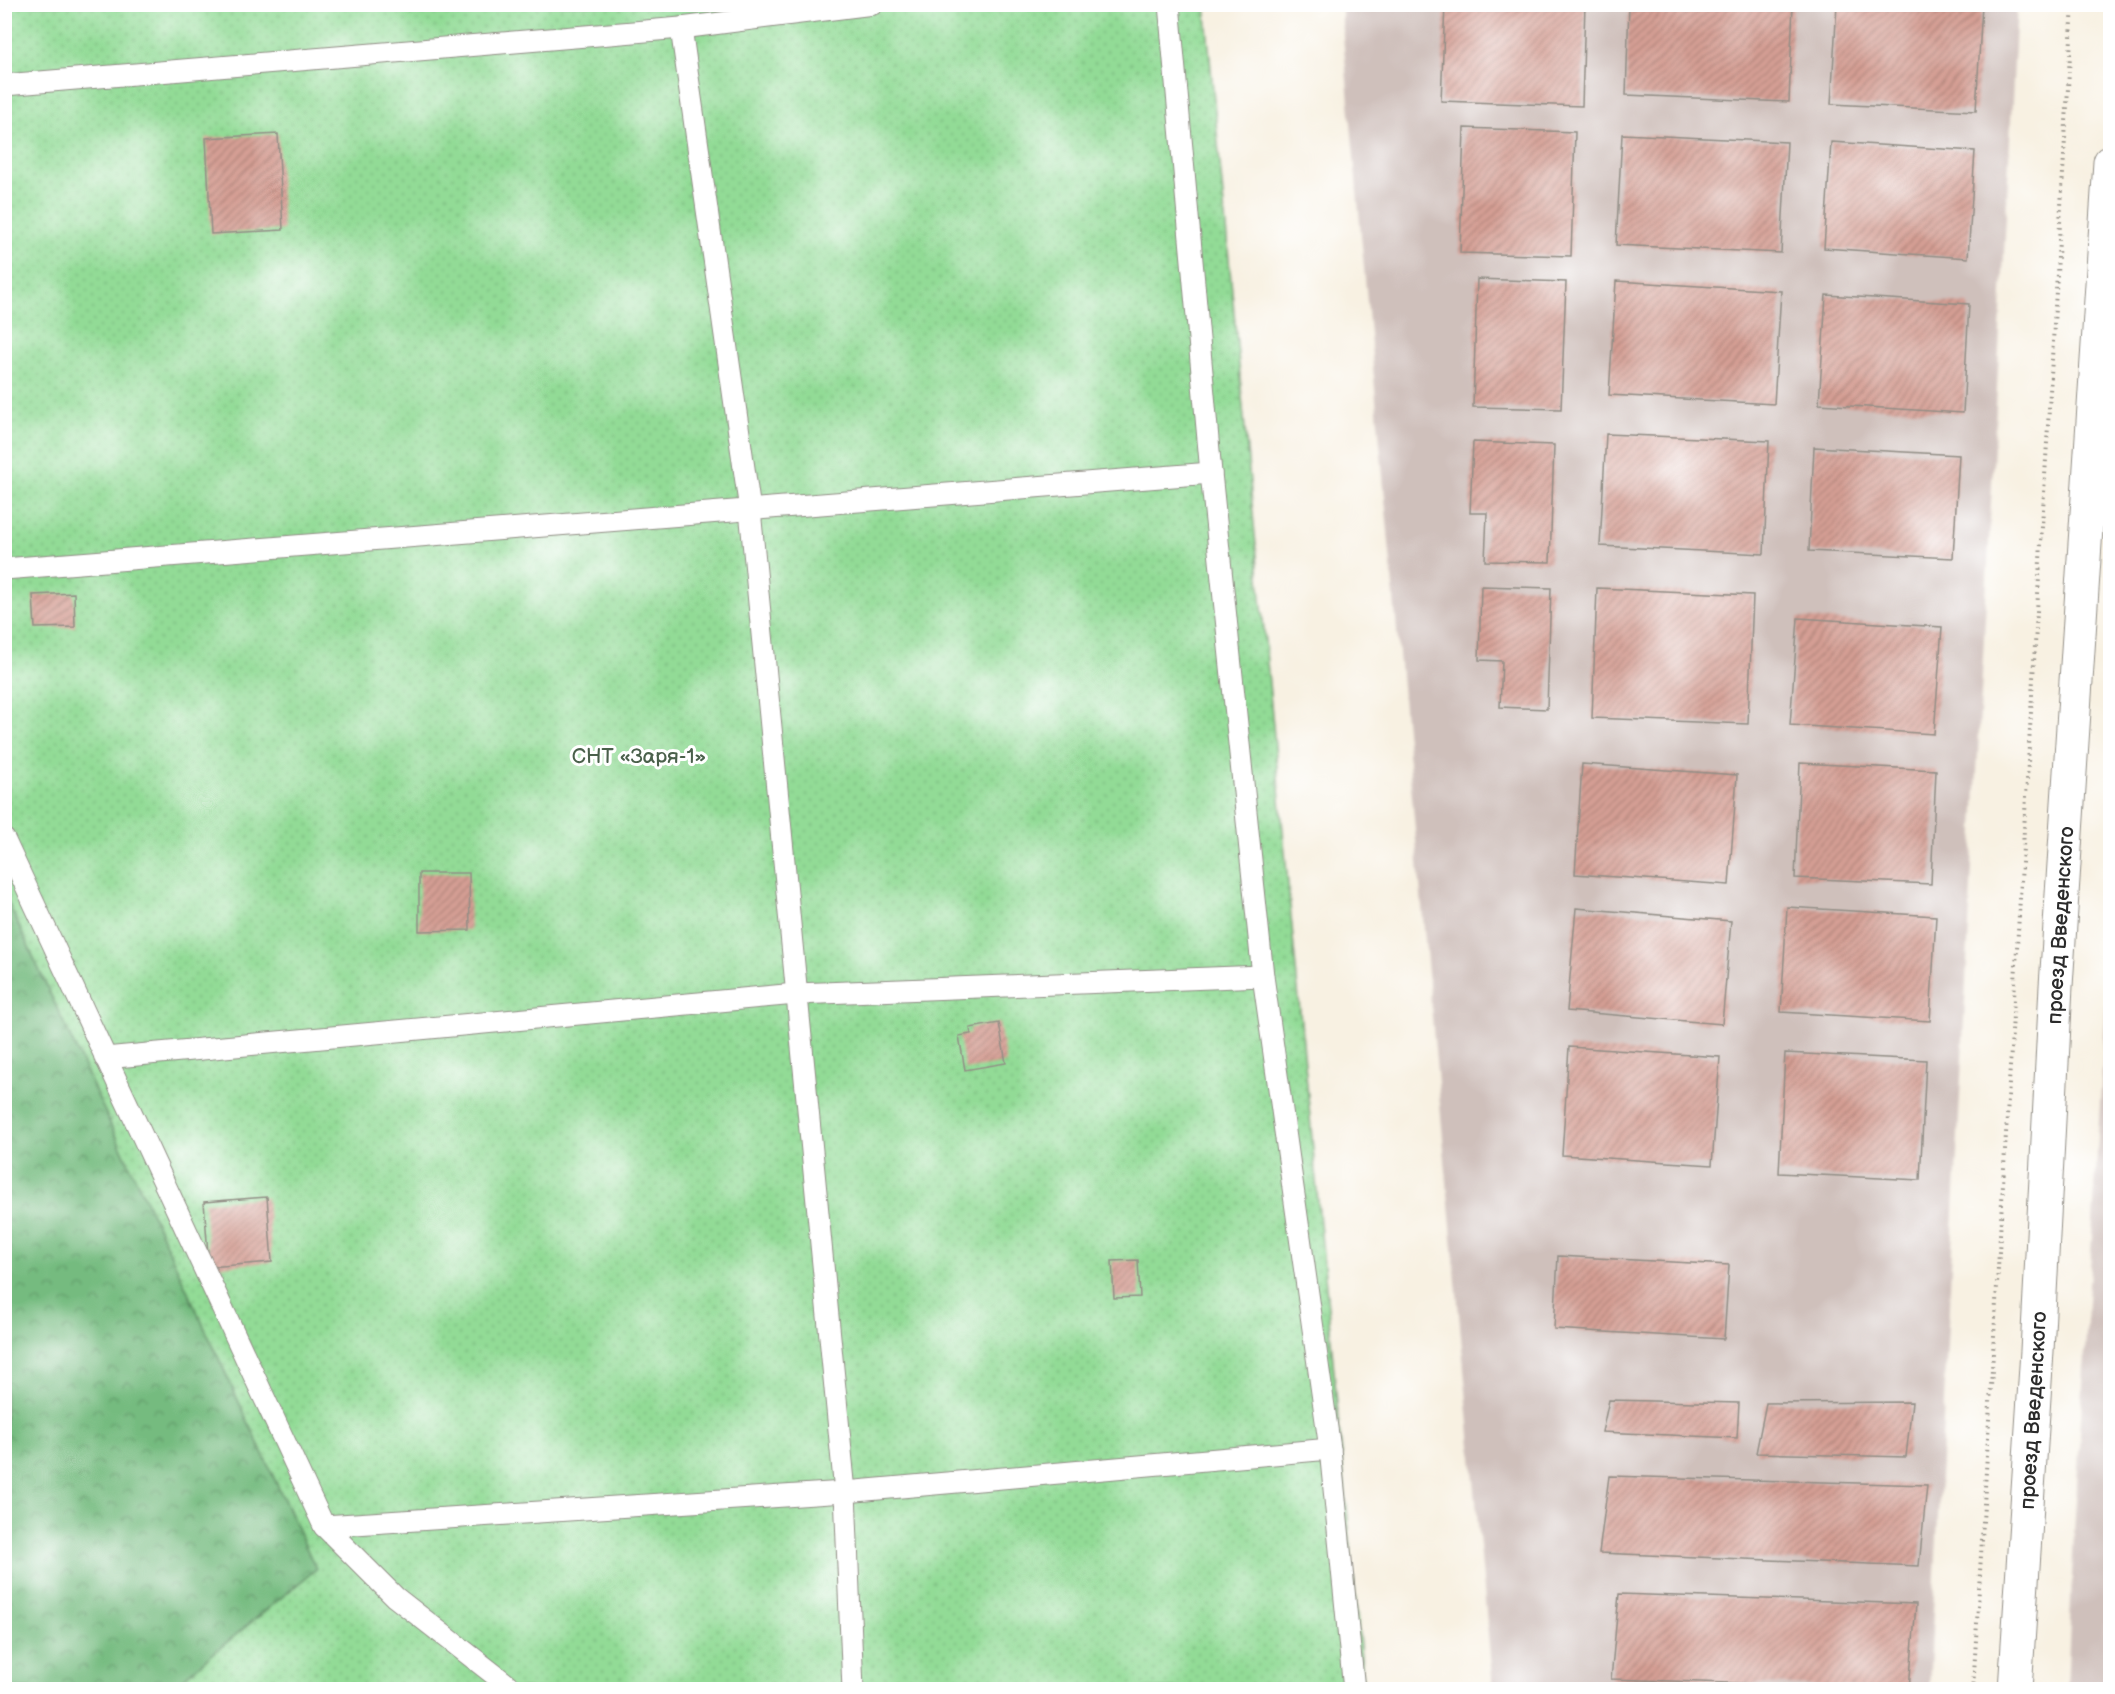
<svg xmlns="http://www.w3.org/2000/svg" width="2115" height="1694" viewBox="0 0 2115 1694" font-family="'Balsamiq Sans',sans-serif">
  <style>
    .industrial { fill: #cfc0bb }
    .grass { fill: url(#grass-dots); stroke: #5e8360; stroke-width: 1.5 }
    .forest { fill: url(#forest-crowns); stroke: #507355; stroke-width: 1.5 }
    .building { fill: url(#building-hatch) }
    .lines { fill: none; stroke-linecap: round; stroke-linejoin: round }
    .service-casing { stroke: #928e86; stroke-width: 23 }
    .tertiary-casing { stroke: #928e86; stroke-width: 35 }
    .path { stroke: #928e86; stroke-width: 4; stroke-dasharray: 1.5 4.5; stroke-linecap: butt }
    .service { stroke: #fff; stroke-width: 21 }
    .tertiary { stroke: #fff; stroke-width: 33 }
    .labels { text-anchor: middle; stroke-width: 6; stroke-linejoin: round; paint-order: stroke }
    .park-label { font-size: 21px; fill: #4a604b; stroke: #fff }
    .street-label { font-size: 21px; fill: #2b2b2b; stroke: #fff }
  </style>
  <defs>
    <pattern id="grass-dots" width="8" height="8" patternUnits="userSpaceOnUse" patternTransform="scale(1.5)"><rect width="8" height="8" fill="#92db96"/><path d="M2 2h.1M6 6h.1" fill="none" stroke="#7ebc81" stroke-width="1.8" stroke-linecap="round"/></pattern>
    <pattern id="forest-crowns" width="20" height="18" patternUnits="userSpaceOnUse" patternTransform="scale(1.5)"><rect width="20" height="18" fill="#75bb7f"/><path d="M2 6a3 3 0 1 1 6 0M12 15a3 3 0 1 1 6 0" fill="none" stroke="#609868"/></pattern>
    <pattern id="building-hatch" width="6" height="6" patternUnits="userSpaceOnUse" patternTransform="scale(1.5)"><rect width="6" height="6" fill="#d59f94"/><path d="M-1 1l2-2M0 6l6-6M5 7l2-2" fill="none" stroke="#ad8279"/></pattern>
  </defs>
  <rect width="100%" height="100%" fill="#fff"/>
  <filter id="ink" filterUnits="userSpaceOnUse"><feTurbulence type="fractalNoise" baseFrequency=".0167" numOctaves="2"/><feDisplacementMap in="SourceGraphic" scale="12" xChannelSelector="R" yChannelSelector="G"/><feConvolveMatrix kernelMatrix="1 2 1 2 8 2 1 2 1" color-interpolation-filters="sRGB"/></filter>
  <filter id="wash" filterUnits="userSpaceOnUse"><feTurbulence type="fractalNoise" baseFrequency=".008" numOctaves="4" result="noise"/><feDisplacementMap in="SourceGraphic" scale="24" xChannelSelector="R" yChannelSelector="G"/><feGaussianBlur stdDeviation="1.35" result="paint"/><feColorMatrix in="noise" values="0 0 0 0 0 0 0 0 0 0 0 0 0 0 0 0 0 1.4 0 .05"/><feComposite in="paint" operator="in"/></filter>
  <g filter="url(#wash)">
    <rect width="100%" height="100%" fill="#f8f1e2"/>
    <g class="industrial">
      <polygon points="1342,5 2017,5 1929,1689 1493,1689 1342,25"/>
      <polygon points="2110,940 2110,1689 2067,1689 2074,1533"/>
    </g>
    <polygon class="grass" points="4,5 1205,5 1364,1689 170,1689 316,1569 5,896"/>
    <polygon class="forest" points="5,896 316,1569 170,1689 5,1689"/>
    <g id="blocks">
      <g class="building">
        <polygon points="1445,4 1585,4 1582,106 1441,101"/>
        <polygon points="1629,4 1793,4 1789,102 1626,95"/>
        <polygon points="1837,4 1982,4 1976,111 1831,104"/>
        <polygon points="1464,128 1575,132 1571,256 1460,253"/>
        <polygon points="278,134 283,230 211,234 206,138"/>
        <polygon points="1622,134 1787,142 1781,253 1616,245"/>
        <polygon points="1831,142 1975,151 1968,258 1824,248"/>
        <polygon points="1477,279 1566,282 1561,409 1473,407"/>
        <polygon points="1616,281 1781,291 1774,404 1609,395"/>
        <polygon points="1826,295 1969,304 1963,413 1819,404"/>
        <polygon points="1606,434 1769,441 1764,554 1600,546"/>
        <polygon points="1473,442 1554,445 1550,562 1485,561 1487,513 1470,513"/>
        <polygon points="1814,447 1959,455 1953,558 1809,551"/>
        <polygon points="1481,586 1551,588 1547,709 1500,707 1502,661 1479,660"/>
        <polygon points="1597,588 1753,595 1748,724 1592,718"/>
        <polygon points="74,593 75,627 35,628 33,595"/>
        <polygon points="1798,618 1942,627 1934,734 1790,725"/>
        <polygon points="1800,763 1936,770 1931,884 1795,878"/>
        <polygon points="1582,764 1737,775 1729,885 1575,874"/>
        <polygon points="419,873 469,873 470,930 419,931"/>
        <polygon points="1787,907 1936,916 1930,1021 1781,1012"/>
        <polygon points="1576,908 1731,921 1722,1024 1567,1011"/>
        <polygon points="999,1023 1006,1063 965,1070 959,1036 971,1034 970,1028"/>
        <polygon points="1569,1047 1720,1057 1712,1165 1562,1155"/>
        <polygon points="1785,1053 1926,1060 1920,1180 1779,1173"/>
        <polygon points="267,1197 272,1262 209,1267 204,1202"/>
        <polygon points="1558,1256 1729,1265 1724,1339 1554,1329"/>
        <polygon points="1138,1260 1140,1297 1114,1298 1112,1261"/>
        <polygon points="1609,1400 1739,1403 1737,1438 1602,1432"/>
        <polygon points="1912,1402 1906,1457 1756,1453 1766,1403"/>
        <polygon points="1609,1476 1927,1485 1919,1566 1599,1553"/>
        <polygon points="1619,1594 1916,1604 1909,1689 1611,1679"/>
      </g>
    </g>
  </g>
  <g filter="url(#ink)">
    <use href="#blocks" fill-opacity="0" stroke="#928e86" stroke-width="1.5"/>
    <g class="lines">
      <g class="service-casing">
        <g id="service">
          <polyline points="1169,4 1211,473 1263,976 1330,1449 1354,1690"/>
          <polyline points="681,28 750,510 845,1492 853,1690"/>
          <polyline points="4,85 681,28 873,4"/>
          <polyline points="4,569 1211,473"/>
          <polyline points="4,839 324,1526 845,1492 1330,1449"/>
          <polyline points="105,1058 796,994 1263,976"/>
          <polyline points="324,1526 395,1597 514,1690"/>
        </g>
      </g>
      <g class="tertiary-casing">
        <g id="tertiary">
          <path id="s1" d="M2015 1690 2037 1351 2056 986 2110 162"/>
        </g>
      </g>
      <polyline class="path" points="1973,1690 2073,4"/>
      <use href="#service" class="service"/>
      <use href="#tertiary" class="tertiary"/>
    </g>
  </g>
  <g class="labels">
    <g class="park-label">
      <text x="639" y="763">СНТ «Заря-1»</text>
    </g>
    <g class="street-label">
      <text dy="7" stroke="none"><textPath href="#s1" startOffset="766">проезд Введенского</textPath></text>
      <text dy="7" stroke="none"><textPath href="#s1" startOffset="280">проезд Введенского</textPath></text>
    </g>
  </g>
  <rect width="2115" height="1694" fill="none" stroke="#fff" stroke-width="24"/>
</svg>
